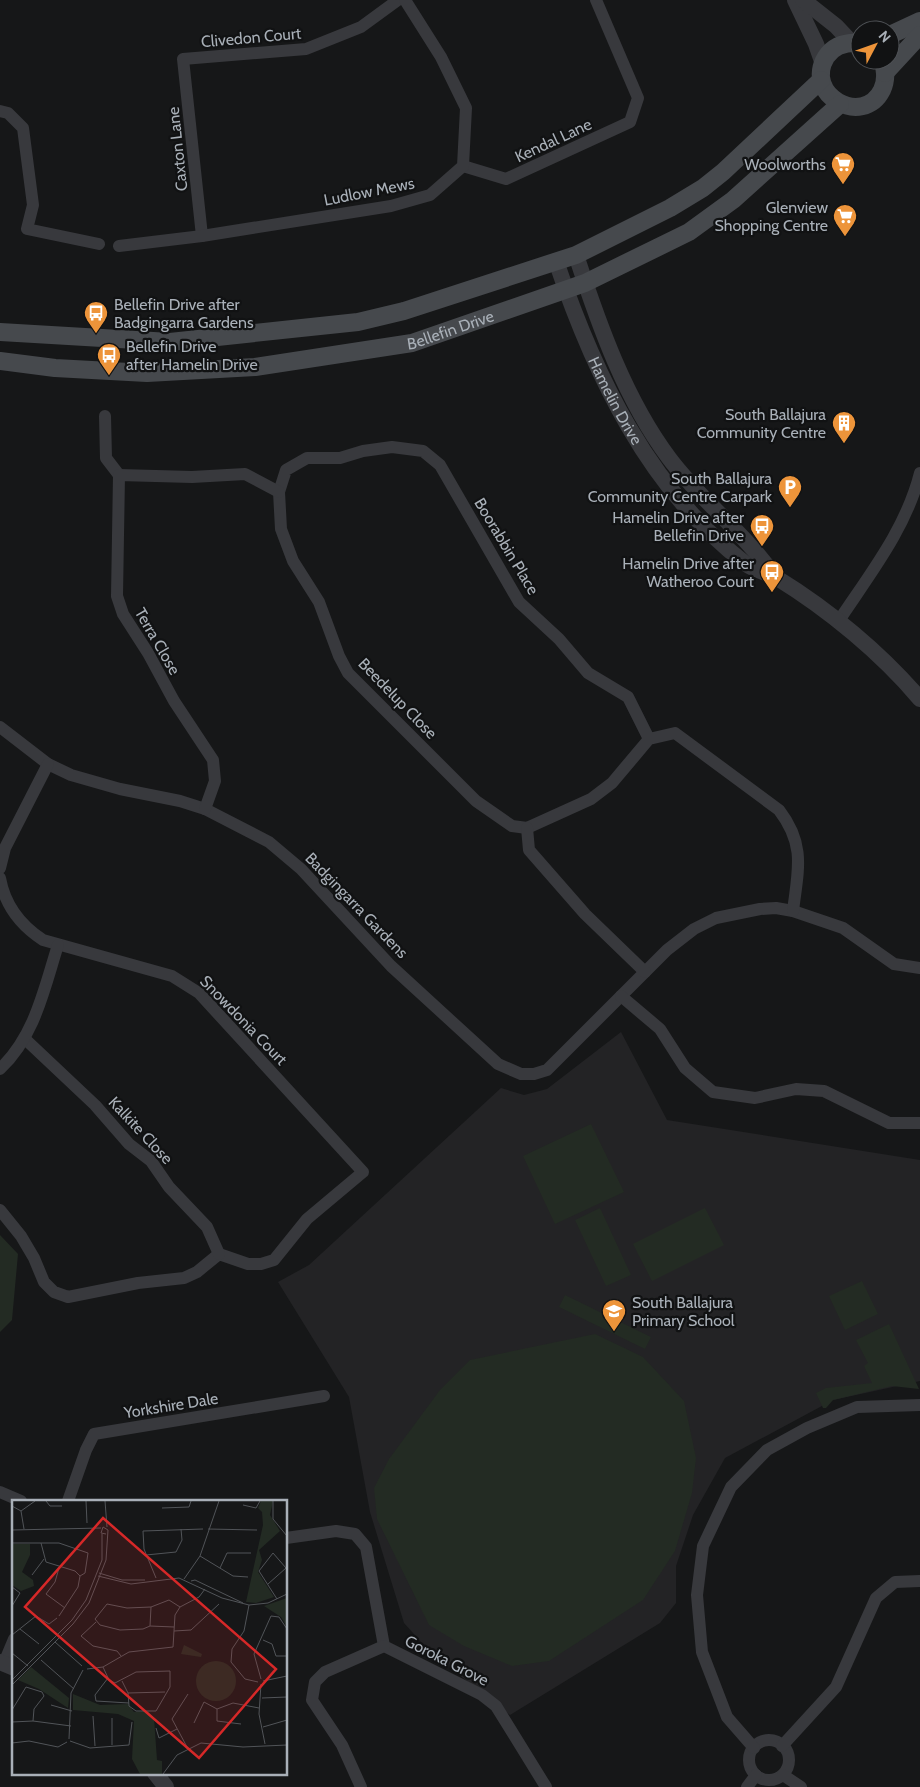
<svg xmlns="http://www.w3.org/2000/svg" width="920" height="1787" viewBox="0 0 920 1787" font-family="Cabin,sans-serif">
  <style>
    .built { fill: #232325 }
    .green { fill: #232b23 }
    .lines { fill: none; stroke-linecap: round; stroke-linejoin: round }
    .minor { stroke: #38393d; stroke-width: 12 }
    .tertiary { stroke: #38393d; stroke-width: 16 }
    .secondary { stroke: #46494d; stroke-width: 18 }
    .labels { text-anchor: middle; stroke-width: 4.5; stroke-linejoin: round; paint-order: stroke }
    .street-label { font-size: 16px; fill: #a9b0b8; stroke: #111213 }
    .poi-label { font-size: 16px; fill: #a9b0b8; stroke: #111213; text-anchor: end }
    .inset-road { fill: none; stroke: #515458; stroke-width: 1 }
    .view { fill: #d62828; fill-opacity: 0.15; stroke: #d62828; stroke-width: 2.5 }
    .inset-edge { fill: none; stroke: #a9b0b8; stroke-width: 2.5 }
  </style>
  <rect width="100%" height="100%" fill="#161718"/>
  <polygon class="built" points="621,1032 667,1120 920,1160 920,1381 833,1400 725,1458 693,1515 676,1566 676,1603 660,1623 510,1715 430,1652 404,1623 370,1512 349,1397 278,1282 309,1265 501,1088 524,1095 547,1089"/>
  <g class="green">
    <polygon points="591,1124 624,1192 555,1224 523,1156"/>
    <polygon points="600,1208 631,1275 606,1286 575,1220"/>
    <polygon points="705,1208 724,1245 652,1281 633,1244"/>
    <polygon points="0,1235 18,1254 12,1320 0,1332"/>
    <polygon points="862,1281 878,1314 845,1330 829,1296"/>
    <polygon points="565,1295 651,1337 645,1349 559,1307"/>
    <polygon points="889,1324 919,1389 892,1386 833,1400 826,1408 823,1408 816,1393 826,1388 872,1383 864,1366 868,1363 856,1340"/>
    <polygon points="595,1334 643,1357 684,1401 696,1458 692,1493 675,1551 643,1600 549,1661 512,1666 464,1646 429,1625 377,1519 374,1488 389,1459 440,1390 470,1360"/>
  </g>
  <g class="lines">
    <g class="minor">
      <polyline points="0,111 8,113 23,128 33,205 27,229 99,244"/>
      <polyline points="463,166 506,179 630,122 638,98 596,0"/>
      <polyline points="202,236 183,59 306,49 361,27 398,0"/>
      <polyline points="119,246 202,236 391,206 430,195 463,166 466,108 441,57 405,0"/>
      <polyline points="105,416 106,458 119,475"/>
      <path d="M838 622C869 575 906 529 920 473"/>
      <polyline points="0,727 48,764 71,775 120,789 180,801 205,809 269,842 301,869 391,966 498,1064 521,1074 534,1074 547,1070 667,950 694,929 716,918 760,909 776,908 793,911 843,928 894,964 920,968"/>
      <path d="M649 739 612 783 591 799 527 828 512 826 476 801 348 673 339 656 319 602 293 561 281 529 279 492 286 470 307 458H340L363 451 392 447 423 451 440 465 519 602 559 639 588 673 628 697 649 739 675 733 779 810C806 845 798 870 793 911"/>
      <polyline points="205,809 215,781 213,760 174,701 148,653 123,614 117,596 119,475 192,477 245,474 279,492"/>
      <polyline points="527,828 529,850 585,914 645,972"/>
      <polyline points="0,868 5,848 48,764"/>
      <path d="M0 878C5 906 20 925 43 940L172 976 199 993 363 1172 307 1219 274 1260 261 1264H248L219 1254 197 1272 184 1278 138 1283 68 1297 54 1292 44 1282 34 1258 21 1236 0 1210"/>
      <polyline points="621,996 660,1029 685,1068 713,1092 755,1098 796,1089 824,1091 889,1123 920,1123"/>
      <polyline points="25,1039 95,1105 129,1144 151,1161 169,1187 207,1227 219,1254"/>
      <path d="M0 1069C35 1036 44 989 58 945"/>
      <polyline points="0,1492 21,1501"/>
      <polyline points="68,1501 86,1450 94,1434 324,1396"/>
      <polyline points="286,1538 336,1531 355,1534 366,1547 384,1646 482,1695 496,1706 546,1787"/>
      <polyline points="4,1663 14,1639"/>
      <circle cx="769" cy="1760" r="20"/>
      <polyline points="782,1746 836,1687 876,1598 895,1582 920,1581"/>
      <polyline points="754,1748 727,1717 702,1652 697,1595 703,1546 731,1487 767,1450 807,1428 857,1407 920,1405"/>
      <polyline points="783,1775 801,1787"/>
      <polyline points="361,1787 342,1745 312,1700 315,1682 325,1672 384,1646"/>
      <polyline points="747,1787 756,1775"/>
    </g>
    <g class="tertiary">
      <polyline points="795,0 816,44 823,64"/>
      <polyline points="803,0 836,26 851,42"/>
      <path d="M576 255C599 325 625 399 669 458 701 501 745 533 775 577"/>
      <path id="s1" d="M556 261C594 374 649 490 746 564 755 571 767 572 777 578 829 610 881 653 920 699"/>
      <polyline points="0,1662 14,1668"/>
      <polyline points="155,1773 166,1787"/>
    </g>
    <g class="secondary">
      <polyline points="890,35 920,21"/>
      <path d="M860 43C847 42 834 45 826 57 803 95 863 128 882 90 887 79 886 70 882 60"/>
      <polyline points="885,73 920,35"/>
      <polyline points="0,332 170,342 358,322 404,311 576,255 670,208 703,188 723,172 821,80"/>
      <path id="s2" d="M0 361 55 368 147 373 255 367 412 343 585 283 689 232 733 200 840 104"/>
    </g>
  </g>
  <defs>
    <g id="supermarket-pin" transform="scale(1.25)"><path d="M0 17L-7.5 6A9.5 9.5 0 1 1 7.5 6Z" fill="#ed943a" stroke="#111213"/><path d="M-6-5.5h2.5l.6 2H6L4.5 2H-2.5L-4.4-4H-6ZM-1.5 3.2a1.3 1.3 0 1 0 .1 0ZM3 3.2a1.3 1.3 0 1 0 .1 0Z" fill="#fff"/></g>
    <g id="bus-pin" transform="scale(1.25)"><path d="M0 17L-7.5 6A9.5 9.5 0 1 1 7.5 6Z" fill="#ed943a" stroke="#111213"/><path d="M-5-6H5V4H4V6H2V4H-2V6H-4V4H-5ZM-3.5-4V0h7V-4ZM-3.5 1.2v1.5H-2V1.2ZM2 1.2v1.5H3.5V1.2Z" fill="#fff"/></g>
    <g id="building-pin" transform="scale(1.25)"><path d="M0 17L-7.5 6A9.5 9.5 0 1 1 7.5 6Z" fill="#ed943a" stroke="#111213"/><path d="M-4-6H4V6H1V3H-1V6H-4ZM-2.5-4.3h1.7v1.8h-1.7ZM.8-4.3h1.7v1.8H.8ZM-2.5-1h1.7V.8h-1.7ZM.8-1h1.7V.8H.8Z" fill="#fff"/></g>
    <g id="parking-pin" transform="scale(1.25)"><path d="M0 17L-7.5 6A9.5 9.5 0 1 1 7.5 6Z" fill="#ed943a" stroke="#111213"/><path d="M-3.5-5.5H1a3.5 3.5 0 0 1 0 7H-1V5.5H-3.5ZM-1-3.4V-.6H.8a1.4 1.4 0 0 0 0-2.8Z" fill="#fff"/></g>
    <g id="school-pin" transform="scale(1.25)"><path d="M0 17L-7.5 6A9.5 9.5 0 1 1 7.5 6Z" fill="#ed943a" stroke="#111213"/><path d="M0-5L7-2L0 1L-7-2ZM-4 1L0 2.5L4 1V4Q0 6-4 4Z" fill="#fff"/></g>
  </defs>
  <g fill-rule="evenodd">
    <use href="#supermarket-pin" x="843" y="164"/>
    <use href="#supermarket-pin" x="845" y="216"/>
    <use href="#bus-pin" x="96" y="313"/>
    <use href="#bus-pin" x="109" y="355"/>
    <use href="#building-pin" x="844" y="423"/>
    <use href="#parking-pin" x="790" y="487"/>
    <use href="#bus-pin" x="762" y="526"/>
    <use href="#bus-pin" x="772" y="572"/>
    <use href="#school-pin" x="614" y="1311"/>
  </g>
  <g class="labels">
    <g class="street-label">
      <text transform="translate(251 37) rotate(-5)" y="6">Clivedon Court</text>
      <text transform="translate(553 140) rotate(-25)" y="6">Kendal Lane</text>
      <text transform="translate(177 149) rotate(-96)" y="6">Caxton Lane</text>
      <text transform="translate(369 191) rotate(-11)" y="6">Ludlow Mews</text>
      <text dy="6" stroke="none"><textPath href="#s2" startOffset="455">Bellefin Drive</textPath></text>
      <text dy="6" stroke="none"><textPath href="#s1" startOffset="152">Hamelin Drive</textPath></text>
      <text transform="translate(507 546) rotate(59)" y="6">Boorabbin Place</text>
      <text transform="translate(158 641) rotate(60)" y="6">Terra Close</text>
      <text transform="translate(398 698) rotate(46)" y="6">Beedelup Close</text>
      <text transform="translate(357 905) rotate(46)" y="6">Badgingarra Gardens</text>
      <text transform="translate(244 1020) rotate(46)" y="6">Snowdonia Court</text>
      <text transform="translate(141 1130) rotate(47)" y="6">Kalkite Close</text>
      <text transform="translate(171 1405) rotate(-9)" y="6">Yorkshire Dale</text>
      <text transform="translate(447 1660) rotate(27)" y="6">Goroka Grove</text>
    </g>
    <g class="poi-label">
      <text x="826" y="170">Woolworths</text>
      <text x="828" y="213">Glenview<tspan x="828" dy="18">Shopping Centre</tspan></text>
      <text x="114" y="310" text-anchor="start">Bellefin Drive after<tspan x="114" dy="18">Badgingarra Gardens</tspan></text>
      <text x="126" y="352" text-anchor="start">Bellefin Drive<tspan x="126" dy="18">after Hamelin Drive</tspan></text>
      <text x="826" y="420">South Ballajura<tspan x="826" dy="18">Community Centre</tspan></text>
      <text x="772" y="484">South Ballajura<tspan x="772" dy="18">Community Centre Carpark</tspan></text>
      <text x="744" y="523">Hamelin Drive after<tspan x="744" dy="18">Bellefin Drive</tspan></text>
      <text x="754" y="569">Hamelin Drive after<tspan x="754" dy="18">Watheroo Court</tspan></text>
      <text x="632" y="1308" text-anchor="start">South Ballajura<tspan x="632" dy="18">Primary School</tspan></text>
    </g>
  </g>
  <g transform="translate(12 1500)">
    <rect width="275" height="275" fill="#161718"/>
    <path d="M249 1H261L258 15 268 31 247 50 250 60 246 72 262 97 244 103 234 102 251 25 250 12 246 8ZM0 44H18V55L10 72 21 80 22 86 9 91 0 85ZM275 98V127L269 117 252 106ZM172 145 190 154 189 157 169 154ZM184 181a20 20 0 1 1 40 0a20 20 0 1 1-40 0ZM19 167 57 198 56 208 27 189 6 180ZM61 194 88 205 116 204 122 212 136 211 142 218 145 260 150 261V274H128L120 259 122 221 106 214 61 210Z" fill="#232b23"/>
    <path class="inset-road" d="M34 1 38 6H50M74 1 75 23M93 1 95 27M261 1V19L275 36M231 5 244 8 248 1M0 6 9 11 12 29M150 8 177 7 179 1M9 11 23 1M196 29 245 30M0 30 89 28M0 43H47L76 53 73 73 68 76M29 43 34 62 63 71 68 76 66 87 47 116M134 55 164 52 170 40 169 29M188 56 221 76 236 77M47 68 43 82 34 94 53 108M208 68 215 53H239M87 73 110 80H133M20 75 32 59M86 76 119 84 167 78 210 98 237 105 256 103 275 94M144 78 132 49 131 31 191 29M172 79 188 56 207 1M179 81 183 80 231 103M256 84 274 68 261 53 247 71 265 99M0 87 8 93 0 106M237 105 232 131 220 149 219 162 233 179 246 182M139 107 138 126 131 129 108 130 88 125 83 119 95 104 115 108 139 107 157 100 168 107M84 122 69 136 81 146 105 151 109 156M138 126 162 127M8 129 27 144M162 131 179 130 207 104M0 135 24 116 37 124 45 118M251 140 260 144 264 156H275M43 142 70 166M0 153 16 166M29 160 62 189M91 167 97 180 103 183 124 172 158 171V187L144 211H124L117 206 116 193 110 181M75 169 91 167 117 152 161 147 163 115 168 107 187 97 193 89M96 178 83 195 84 201 117 203M249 179 242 154 259 116 267 117 275 129M0 180 60 120 74 100 90 60V34M251 181 275 176M249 184 247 214 253 244M0 185 61 124 77 103 94 60 96 30 91 27 89 33 94 34M116 193 153 192M250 198 275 197M39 205 60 211M205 209V221L229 224M0 210 14 187 30 192 32 196 22 209 21 221M81 216 83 246M100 218V245M0 222 21 221 59 226M182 223 192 202 205 209 221 203 247 208M251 227 275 220M144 228 147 238 165 229M57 239 59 193 71 170M58 241 78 248 117 245 120 222M0 243 17 241 46 247 55 242M175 247 160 219 176 194M151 274 165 255 189 243 231 247 275 245"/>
    <path class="view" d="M91 18 264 169 187 258 13 107Z"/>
    <rect width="275" height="275" class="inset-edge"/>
  </g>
  <g transform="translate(875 45) rotate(49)"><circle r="24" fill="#111213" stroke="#4e5155"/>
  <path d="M0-4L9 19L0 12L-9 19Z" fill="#ed943a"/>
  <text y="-8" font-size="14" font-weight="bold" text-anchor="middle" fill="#a9b0b8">N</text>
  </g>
</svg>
